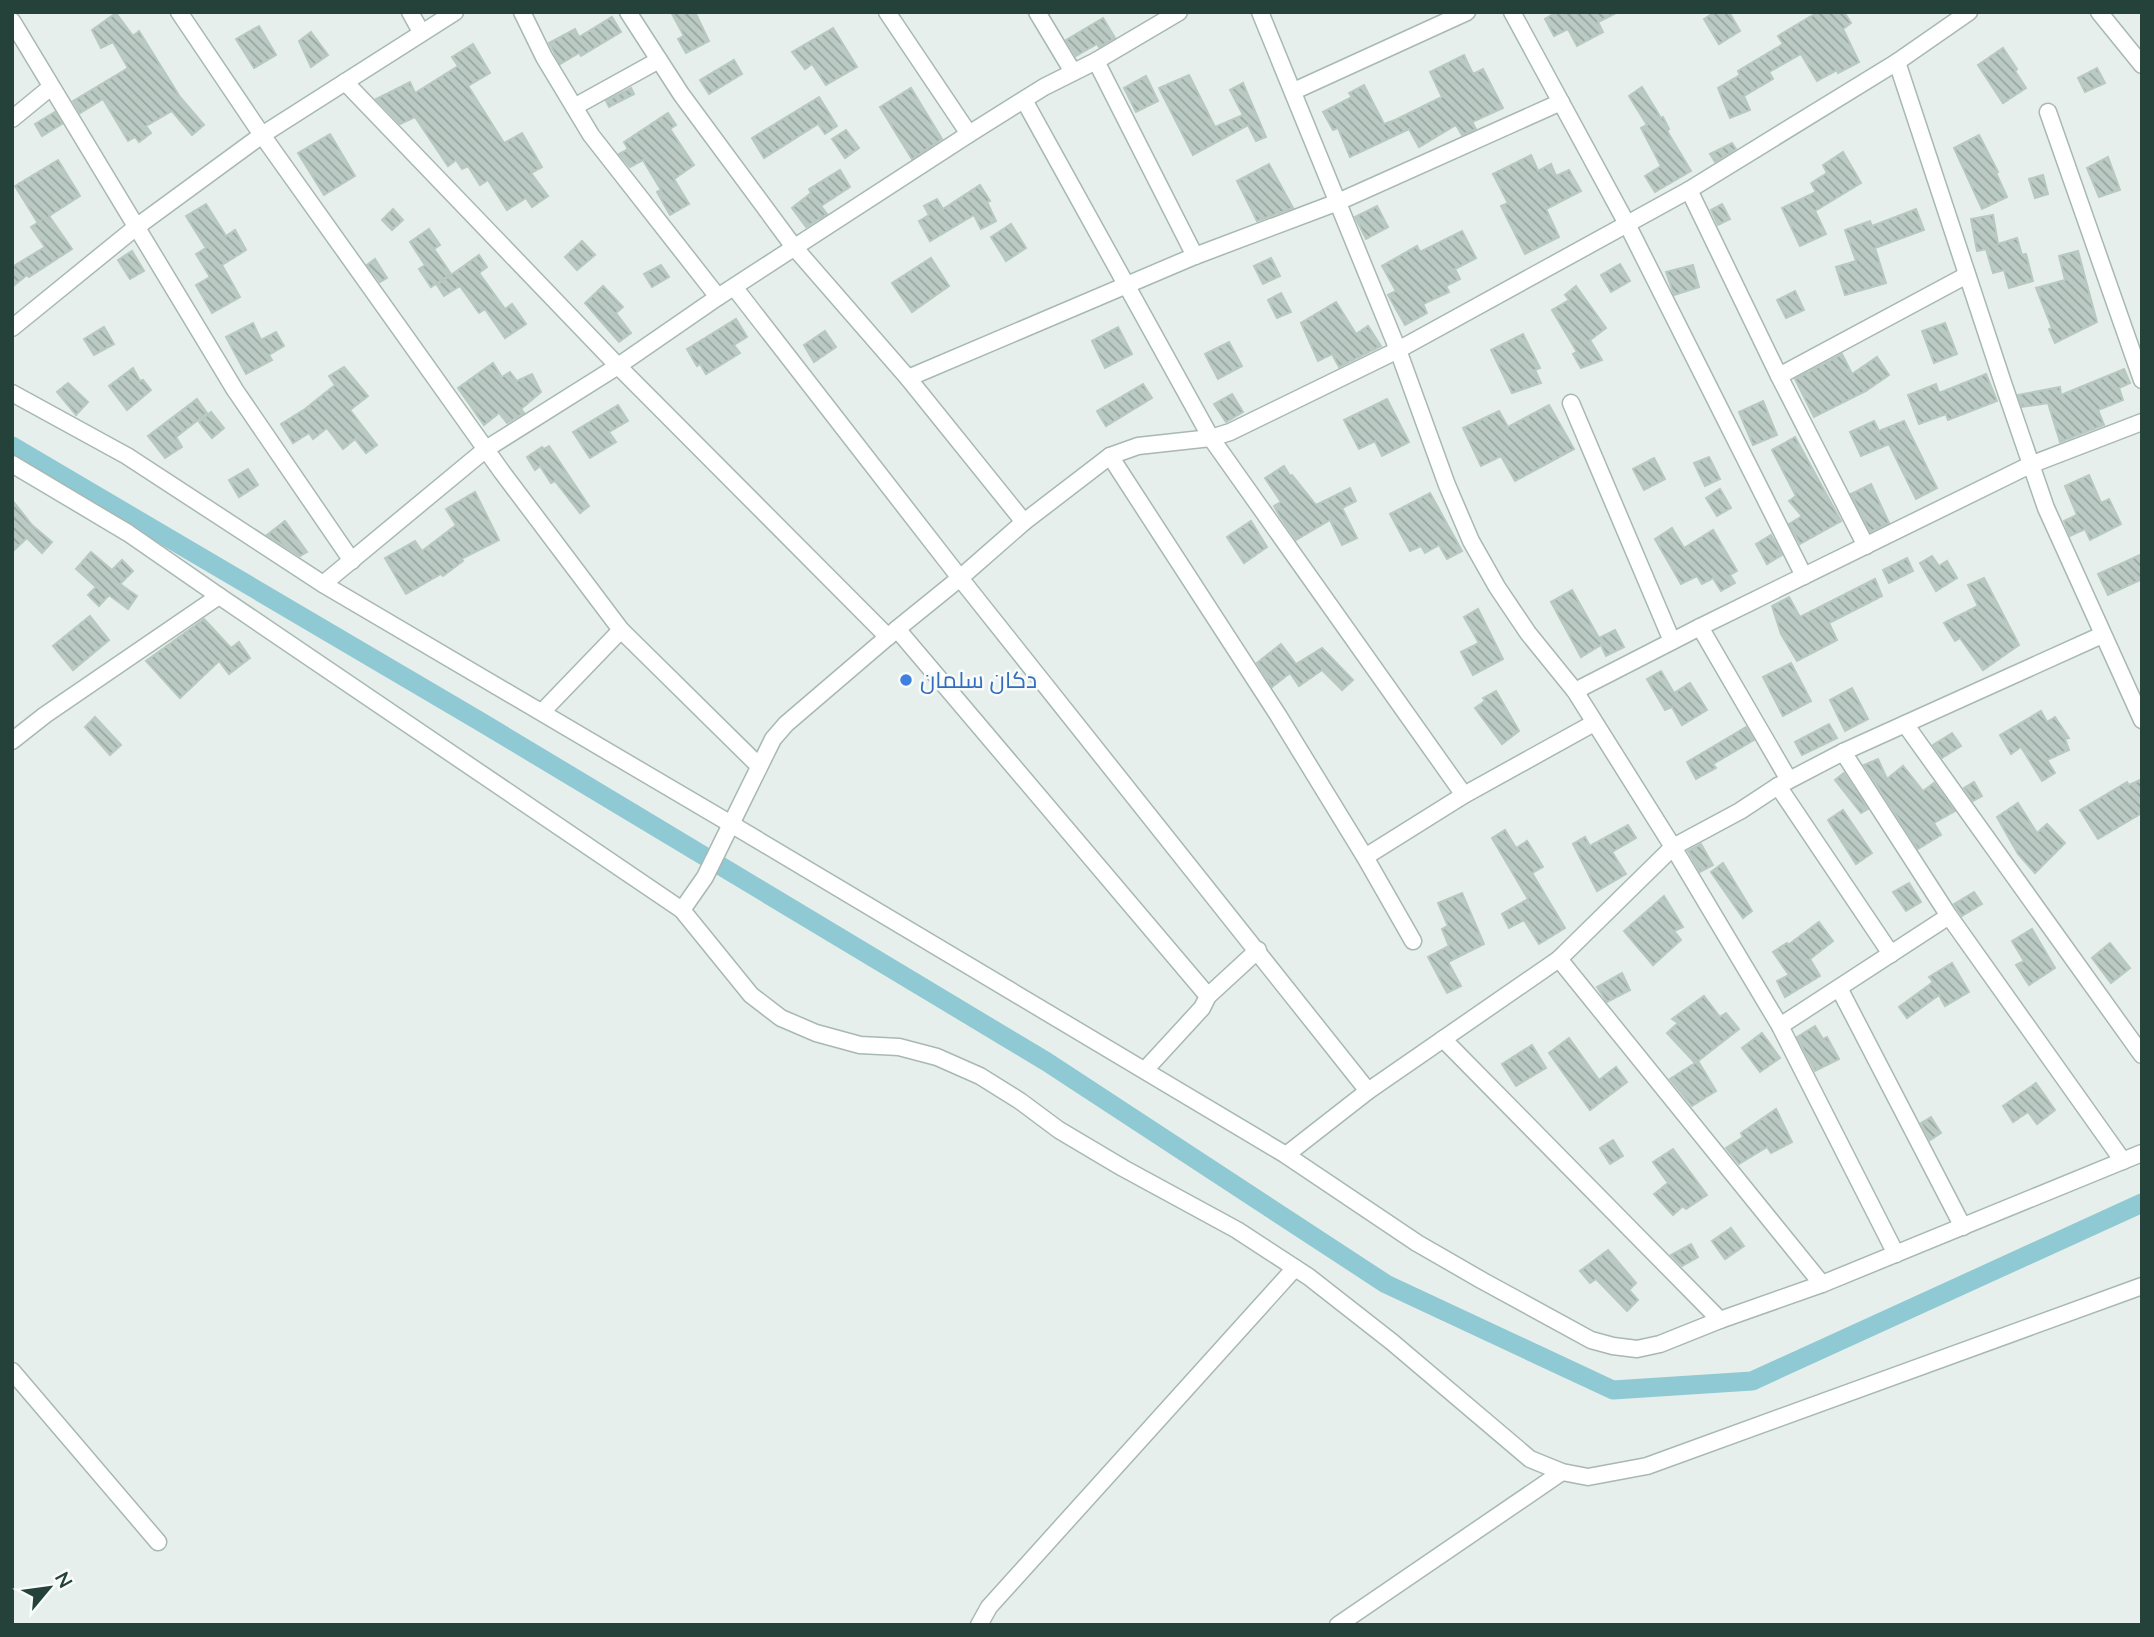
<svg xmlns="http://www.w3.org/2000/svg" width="2154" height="1637" viewBox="0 0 2154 1637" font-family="Lato,Cairo,sans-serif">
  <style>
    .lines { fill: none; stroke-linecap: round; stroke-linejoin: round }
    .canal { stroke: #8ec9d4; stroke-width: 19 }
    .building { fill: url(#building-back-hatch); stroke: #b8c9c2; stroke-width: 2 }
    .street-casing { stroke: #a8b8b2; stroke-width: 19 }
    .street { stroke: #fff; stroke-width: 16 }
    .shop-dot { fill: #3f7fe0; stroke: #f7fbf9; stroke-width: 2.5 }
    .labels { text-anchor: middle; stroke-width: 5; stroke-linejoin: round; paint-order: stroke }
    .shop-label { font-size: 23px; fill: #366cbe; stroke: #f7fbf9; text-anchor: start }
  </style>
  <defs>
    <pattern id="building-back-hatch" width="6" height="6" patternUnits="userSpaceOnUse" patternTransform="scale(1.75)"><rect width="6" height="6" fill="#bbcac4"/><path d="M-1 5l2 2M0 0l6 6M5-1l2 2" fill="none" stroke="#98a6a0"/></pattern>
  </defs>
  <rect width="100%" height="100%" fill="#e6efeb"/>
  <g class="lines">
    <polyline class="canal" points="12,446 481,722 1047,1062 1386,1284 1613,1390 1752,1381 2142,1203"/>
  </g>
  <g class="building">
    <polygon points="671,12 695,12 709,41 686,53 678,39 684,36"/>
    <polygon points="1557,12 1618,12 1598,22 1603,32 1577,46 1568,29 1554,36 1545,19"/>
    <polygon points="1715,12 1729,12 1740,31 1719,44 1704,19"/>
    <polygon points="1818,12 1844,12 1851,23 1843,29 1859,62 1838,73 1837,70 1817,81 1801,54 1769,72 1773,79 1744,96 1750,110 1730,118 1718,88 1740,75 1738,71 1783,44 1778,36"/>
    <polygon points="116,13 133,36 139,31 180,97 204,125 192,135 172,111 146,126 151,133 139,142 135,137 128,141 103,99 80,113 73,101 128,68 113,42 101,48 92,30"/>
    <polygon points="612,17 621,32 581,56 579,53 560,64 549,43 575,29 579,37"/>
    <polygon points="1103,18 1115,38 1099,47 1097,44 1076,56 1066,40"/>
    <polygon points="259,26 276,55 254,68 236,39"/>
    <polygon points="833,28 857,67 826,85 812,64 805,69 792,52"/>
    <polygon points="311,32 328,55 311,67 299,41"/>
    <polygon points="473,44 490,73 468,86 504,143 522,133 542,167 531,173 548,196 532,207 526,198 507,210 488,180 480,185 468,166 462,169 456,160 448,166 415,117 400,124 376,99 410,82 415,93 458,66 452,57"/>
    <polygon points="2003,48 2017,69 2015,71 2026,88 2003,103 1978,65"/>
    <polygon points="1464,55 1473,74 1483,69 1503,108 1472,122 1476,129 1462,135 1456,125 1419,147 1409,129 1350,157 1338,128 1333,130 1323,112 1352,97 1349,93 1364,85 1384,124 1395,120 1442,97 1430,72"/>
    <polygon points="734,60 742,74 709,94 700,80"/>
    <polygon points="2097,68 2105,83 2085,92 2078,78"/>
    <polygon points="1189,75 1215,127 1243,115 1230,90 1243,83 1266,137 1256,141 1248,125 1193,155 1159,88"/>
    <polygon points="1146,76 1158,101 1136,112 1124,88"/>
    <polygon points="1642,87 1661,118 1663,117 1669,129 1667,131 1691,171 1655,192 1645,176 1661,166 1641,128 1647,125 1629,96"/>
    <polygon points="631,88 634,94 609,107 606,101"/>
    <polygon points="911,88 942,139 912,159 880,107"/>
    <polygon points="819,97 837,126 825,134 818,124 764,158 752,138"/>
    <polygon points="55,112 62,124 42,136 35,124"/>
    <polygon points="668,113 676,125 670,129 694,165 674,179 689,204 670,215 657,192 661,190 643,160 630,167 619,154 628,149 624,142"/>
    <polygon points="846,130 859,148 845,158 832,139"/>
    <polygon points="330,134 355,176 324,195 298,153"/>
    <polygon points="1979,135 1998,172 1996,173 2007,197 1982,209 1954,148"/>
    <polygon points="1732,143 1736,149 1715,162 1710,154"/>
    <polygon points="1843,152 1861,183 1815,211 1826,234 1800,246 1782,208 1816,192 1811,183 1827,173 1823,165"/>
    <polygon points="1531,155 1538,171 1551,164 1556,176 1569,170 1581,191 1546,209 1559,237 1525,254 1501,206 1508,203 1493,174"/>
    <polygon points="2108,157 2120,190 2099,197 2087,168"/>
    <polygon points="58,160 80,196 49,216 72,249 29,277 27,275 12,287 12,267 45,247 31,227 42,220 38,223 15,186"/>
    <polygon points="1269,164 1293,208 1257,221 1237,181"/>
    <polygon points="840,170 850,187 821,206 827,214 806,227 792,208 811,193 809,189"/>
    <polygon points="2043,175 2048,194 2035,198 2029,179"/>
    <polygon points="980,185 990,201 987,202 996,221 981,229 974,215 930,241 919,221 929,215 924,206 937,199 943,209"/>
    <polygon points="206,204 226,236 235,230 246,250 222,265 240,297 212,313 196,285 210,277 196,254 206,248 186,216"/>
    <polygon points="1722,204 1730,219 1718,225 1711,210"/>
    <polygon points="1377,206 1388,227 1366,239 1355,217"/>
    <polygon points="393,209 403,220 392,230 382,220"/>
    <polygon points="1916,209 1924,230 1875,248 1886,283 1845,295 1836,267 1856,261 1845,230 1870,221 1872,226"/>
    <polygon points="1993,215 1998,244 2017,238 2022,255 2026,254 2033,281 2009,288 2004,270 1993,273 1986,249 1977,251 1971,219"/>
    <polygon points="1011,224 1026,248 1006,261 991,237"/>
    <polygon points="429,229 440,245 434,249 451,274 431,287 419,269 425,265 410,242"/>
    <polygon points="1462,231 1476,258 1455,269 1460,279 1446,286 1449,292 1423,304 1427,313 1405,325 1388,295 1396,291 1382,266 1417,246 1420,252"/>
    <polygon points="582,241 595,255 577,270 565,257"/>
    <polygon points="132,251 144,271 130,279 118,260"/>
    <polygon points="2078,251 2097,322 2055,343 2049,329 2052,328 2036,288 2065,280 2059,256"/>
    <polygon points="479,255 487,267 479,273 505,309 512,304 526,324 505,338 485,309 479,313 460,286 444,296 437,285"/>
    <polygon points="931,258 949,286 912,312 892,283"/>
    <polygon points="1271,258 1280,276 1263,284 1254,266"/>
    <polygon points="375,259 387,278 380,282 367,265"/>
    <polygon points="1620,264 1630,281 1611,292 1601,275"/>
    <polygon points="661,265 669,277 652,287 644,274"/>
    <polygon points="1693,265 1699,287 1674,295 1666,272"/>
    <polygon points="603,286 623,307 616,313 631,333 619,342 585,303"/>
    <polygon points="1576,286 1606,328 1590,340 1602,360 1581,368 1573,354 1577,352 1552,310 1569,300 1565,295"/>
    <polygon points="1795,291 1804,310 1786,318 1777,300"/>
    <polygon points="1281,293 1291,312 1277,318 1268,300"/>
    <polygon points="1336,302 1356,334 1368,326 1381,346 1339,367 1332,354 1318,361 1301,323"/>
    <polygon points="736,319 747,337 734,345 740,353 706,374 700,364 697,366 687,349"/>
    <polygon points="253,323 261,340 276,332 284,346 269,355 272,360 246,374 226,337"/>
    <polygon points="1945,323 1957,354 1934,363 1922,331"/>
    <polygon points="104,327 114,344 94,355 84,339"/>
    <polygon points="1118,327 1132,354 1105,368 1092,341"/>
    <polygon points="825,331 836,347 814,362 804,345"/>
    <polygon points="1523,334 1540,368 1535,370 1541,383 1512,393 1491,350"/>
    <polygon points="1229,342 1242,366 1218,379 1205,354"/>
    <polygon points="1842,354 1852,374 1877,357 1889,375 1866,391 1814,417 1795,379"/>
    <polygon points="493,363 502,377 510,372 517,381 532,374 541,392 521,409 524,413 507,423 499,413 484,425 458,388"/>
    <polygon points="344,367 368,396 350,410 377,445 366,453 355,439 343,449 327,428 313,439 309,433 293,443 281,424 305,409 335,385 329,376"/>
    <polygon points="133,368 140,381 143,380 151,390 127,410 109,386"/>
    <polygon points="2124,369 2130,383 2119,388 2123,400 2098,410 2104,425 2060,442 2048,403 2022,407 2018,395 2060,387 2061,395"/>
    <polygon points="1986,374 1997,401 1948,420 1946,414 1919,424 1908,395 1936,384 1939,393"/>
    <polygon points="68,383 88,402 76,415 57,392"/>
    <polygon points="1143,384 1152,398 1106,426 1097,411"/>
    <polygon points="1232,394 1243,412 1226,422 1214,404"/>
    <polygon points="197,399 207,413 176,437 182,447 165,458 148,436"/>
    <polygon points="1387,399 1409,442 1382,456 1375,441 1359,449 1344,420"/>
    <polygon points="1763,401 1777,435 1753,445 1739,412"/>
    <polygon points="618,405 628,421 609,432 616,442 590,458 573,432"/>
    <polygon points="1549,405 1574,449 1515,481 1501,456 1481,466 1463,428 1499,411 1508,427"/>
    <polygon points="211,412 224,428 212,438 199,422"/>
    <polygon points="1874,421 1879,431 1904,421 1937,488 1916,499 1889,444 1861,456 1850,432"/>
    <polygon points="1795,437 1841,521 1800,544 1789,524 1802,516 1789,501 1796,496 1772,450"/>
    <polygon points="549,446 589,506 580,513 555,481 551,483 540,466 535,470 527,457 542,447 544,449"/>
    <polygon points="1709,457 1720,479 1705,486 1694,463"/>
    <polygon points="1654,458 1665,479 1644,490 1633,469"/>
    <polygon points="1284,466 1290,476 1292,475 1316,505 1350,488 1356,501 1342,508 1357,538 1342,545 1330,520 1296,540 1279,515 1274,506 1281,502 1265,478"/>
    <polygon points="248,469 258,485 239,497 229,480"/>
    <polygon points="2089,475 2101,503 2109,499 2121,524 2090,540 2085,529 2070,536 2064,521 2077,515 2065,486"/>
    <polygon points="1871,484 1889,523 1870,532 1851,494"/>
    <polygon points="1720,489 1731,508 1717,516 1706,498"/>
    <polygon points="475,492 499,540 461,559 463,561 443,576 441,574 406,594 385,558 415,541 422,551 456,525 446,509"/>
    <polygon points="1430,493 1462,551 1447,559 1439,545 1425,553 1421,546 1410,551 1390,514"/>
    <polygon points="12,500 32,525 52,542 42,553 27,538 12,552"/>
    <polygon points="285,521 307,552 300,556 267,535"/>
    <polygon points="1251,521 1267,547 1244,563 1227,537"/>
    <polygon points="1672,528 1684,548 1713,530 1737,571 1730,575 1735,583 1721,591 1713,578 1702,584 1697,576 1681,584 1655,539"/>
    <polygon points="1771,535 1782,555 1767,564 1756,544"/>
    <polygon points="91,552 112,570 122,560 133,571 120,584 137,596 128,609 109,595 99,606 88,595 96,587 76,569"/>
    <polygon points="2142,554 2142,579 2108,595 2098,574"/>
    <polygon points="1932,556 1939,566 1947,561 1957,578 1936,591 1920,563"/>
    <polygon points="1907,558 1913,571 1889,583 1883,570"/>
    <polygon points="1984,578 2019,645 1983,670 1960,638 1955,641 1944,623 1978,606 1968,585"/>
    <polygon points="1875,579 1882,596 1829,623 1837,640 1797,661 1781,634 1772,606 1789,597 1800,617"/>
    <polygon points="1572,590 1599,638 1615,630 1624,647 1606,656 1601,645 1581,657 1551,602"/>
    <polygon points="1478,609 1503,659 1473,675 1461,652 1479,643 1464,617"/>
    <polygon points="90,616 109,640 73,670 53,646"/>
    <polygon points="204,619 231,648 239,642 250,658 229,674 219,661 180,698 146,661"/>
    <polygon points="1281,644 1296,664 1322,648 1353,680 1342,690 1322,670 1299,686 1290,673 1272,687 1257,663"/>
    <polygon points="1791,663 1811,701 1783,716 1763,677"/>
    <polygon points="1661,671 1674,693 1690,683 1707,710 1682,725 1672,707 1665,710 1647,679"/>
    <polygon points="1852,688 1868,719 1845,731 1830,700"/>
    <polygon points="1496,691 1519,731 1502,744 1475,708 1485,701 1483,698"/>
    <polygon points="2041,711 2047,722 2055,717 2069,738 2065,739 2069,750 2047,760 2055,773 2042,781 2021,747 2011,754 2000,735"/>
    <polygon points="95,717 121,745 110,755 85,727"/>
    <polygon points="1829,724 1837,738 1802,755 1795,742"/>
    <polygon points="1746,727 1754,740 1713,764 1716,768 1696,779 1687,762"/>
    <polygon points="1952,733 1961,746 1942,758 1933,745"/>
    <polygon points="1878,759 1887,779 1903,766 1923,791 1934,783 1955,811 1934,823 1941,835 1918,849 1864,765"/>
    <polygon points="1844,773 1868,809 1861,813 1835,780"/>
    <polygon points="2142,779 2142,813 2098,839 2080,810 2127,782 2129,785"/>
    <polygon points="1974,782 1982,796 1973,801 1964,788"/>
    <polygon points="2018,803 2037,833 2047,824 2065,843 2035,873 2018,854 1997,817"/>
    <polygon points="1843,810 1872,853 1856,864 1828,820"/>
    <polygon points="1628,825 1636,838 1612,852 1626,874 1597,891 1573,844 1585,837 1590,846"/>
    <polygon points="1505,830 1516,848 1527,841 1543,867 1532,873 1565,928 1539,944 1524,920 1509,928 1502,914 1528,899 1492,838"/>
    <polygon points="1701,844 1713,865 1700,872 1688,851"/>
    <polygon points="1723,863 1752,911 1743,918 1711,872"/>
    <polygon points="1909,883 1921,902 1906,911 1893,892"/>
    <polygon points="1974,892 1982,904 1962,916 1954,904"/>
    <polygon points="1462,893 1484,944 1448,962 1461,986 1447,993 1428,957 1449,946 1442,929 1448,926 1438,903"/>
    <polygon points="1664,896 1683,927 1674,931 1681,940 1653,965 1624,931"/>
    <polygon points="1819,922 1833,941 1810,959 1820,976 1785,997 1777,981 1789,975 1773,952 1787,943 1788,945"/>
    <polygon points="2032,929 2055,968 2029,985 2016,965 2024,961 2012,941"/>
    <polygon points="2110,943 2130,968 2111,983 2092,958"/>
    <polygon points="1952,963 1969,992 1945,1006 1939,995 1907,1018 1899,1007 1933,982 1929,977"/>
    <polygon points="1622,973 1630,990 1607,1002 1597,987"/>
    <polygon points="1704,996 1720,1017 1726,1013 1739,1029 1698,1061 1716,1091 1692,1106 1670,1079 1695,1063 1667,1033 1678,1023 1672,1019"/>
    <polygon points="1815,1026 1823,1039 1827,1037 1839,1059 1815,1071 1797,1037"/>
    <polygon points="1762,1033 1780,1058 1760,1072 1742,1048"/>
    <polygon points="1569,1038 1599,1080 1616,1067 1627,1082 1590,1110 1549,1053"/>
    <polygon points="1532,1045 1546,1068 1516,1086 1502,1064"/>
    <polygon points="2036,1083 2055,1110 2037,1124 2028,1112 2013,1122 2003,1106"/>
    <polygon points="1776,1109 1792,1142 1771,1153 1767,1147 1739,1164 1726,1148 1743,1137 1741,1133"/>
    <polygon points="1931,1117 1941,1133 1930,1140 1921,1123"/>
    <polygon points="1613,1140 1623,1156 1610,1164 1600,1148"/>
    <polygon points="1673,1149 1707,1195 1686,1209 1683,1206 1673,1215 1654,1194 1668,1183 1653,1162"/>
    <polygon points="1731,1228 1744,1246 1725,1259 1712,1241"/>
    <polygon points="1691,1244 1698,1257 1682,1266 1671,1255"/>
    <polygon points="1608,1250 1636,1283 1629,1290 1638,1300 1627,1311 1596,1279 1590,1283 1580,1271"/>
  </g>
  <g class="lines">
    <g class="street-casing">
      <g id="street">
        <polyline points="179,12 262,135 502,472 621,630 759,766"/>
        <polyline points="410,12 421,32"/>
        <polyline points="522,12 544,57 591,135 718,297"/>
        <polyline points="628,12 681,94 794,247 908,378 1024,522"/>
        <polyline points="887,12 969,134"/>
        <polyline points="1037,12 1073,72"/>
        <polyline points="1260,12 1398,350 1447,485 1471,541 1497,587 1528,633 1575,691 1673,847 1780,1026 1896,1254"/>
        <polyline points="1512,12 1627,224 1804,576"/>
        <polyline points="2099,12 2142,65"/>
        <polyline points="12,21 235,390 352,561"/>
        <polyline points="1096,61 1195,256"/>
        <polyline points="1897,62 2003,383 2046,508 2142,720"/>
        <polyline points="345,82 618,366 888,637"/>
        <polyline points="1294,91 1467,12"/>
        <polyline points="1024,100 1211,438 1464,795"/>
        <polyline points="574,107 659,60"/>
        <polyline points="2048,112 2142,380"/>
        <polyline points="12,119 51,87"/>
        <polyline points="1689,190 1779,376 1866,546"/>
        <polyline points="734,287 960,578 1368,1091"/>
        <polyline points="12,328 135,228 262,135 455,12"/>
        <polyline points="1779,376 1967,275"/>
        <polyline points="908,378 1195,256 1338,202 1561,102"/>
        <polyline points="12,393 127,456 323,584 731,824 1286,1155 1417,1243 1483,1281 1591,1340 1613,1346 1637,1349 1660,1344 1720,1320 1822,1284 2142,1153"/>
        <polyline points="1571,403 1672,641"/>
        <polyline points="1110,456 1278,715 1365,857 1413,941"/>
        <polyline points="12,464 128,533 219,596"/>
        <polyline points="323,584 486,449 618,366 718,297 969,134 1044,87 1096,61 1179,12"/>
        <polyline points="1700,627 1789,780"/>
        <polyline points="897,629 1208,996"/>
        <polyline points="1575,691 1700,627 2030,465 2142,422"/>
        <polyline points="542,712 621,630"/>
        <polyline points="1905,724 2142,1055"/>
        <polyline points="12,741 45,715 219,596 682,910 705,877 773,739 786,724 897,629 960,578 1024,522 1110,456 1138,446 1211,438 1230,432 1398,350 1689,190 1897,62 1969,12"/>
        <polyline points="1843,752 1949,916 2123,1161"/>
        <polyline points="1778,786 1891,954"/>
        <polyline points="1365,857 1464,795 1594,723"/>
        <polyline points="682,910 751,995 781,1018 816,1033 860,1045 899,1047 937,1057 980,1076 1020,1101 1059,1130 1123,1168 1237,1230 1309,1277 1392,1342 1530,1459 1562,1472 1588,1477 1647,1466 2142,1286"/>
        <polyline points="1559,959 1822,1284"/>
        <polyline points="1839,988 1963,1227"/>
        <polyline points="1780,1026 1949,916"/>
        <polyline points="1443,1039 1720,1320"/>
        <polyline points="1145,1070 1202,1008 1208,996 1258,950"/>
        <polyline points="1286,1155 1368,1091 1559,959 1673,847 1740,811 1778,786 1843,752 2102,635"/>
        <polyline points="12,1371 158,1542"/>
        <polyline points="979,1625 989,1607 1295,1268"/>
        <polyline points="1338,1625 1562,1472"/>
      </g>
    </g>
    <use href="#street" class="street"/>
  </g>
  <circle class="shop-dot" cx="906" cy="680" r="7"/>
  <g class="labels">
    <g class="shop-label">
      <text x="920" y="688">دكان سلمان</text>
    </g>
  </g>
  <rect width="2154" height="1637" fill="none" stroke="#24423a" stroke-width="28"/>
  <g transform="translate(49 1588) rotate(61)" stroke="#f7fbf9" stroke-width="5" paint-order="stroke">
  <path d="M0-5L12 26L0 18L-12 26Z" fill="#24423a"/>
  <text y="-10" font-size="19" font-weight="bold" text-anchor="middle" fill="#24423a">N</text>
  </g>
</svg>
